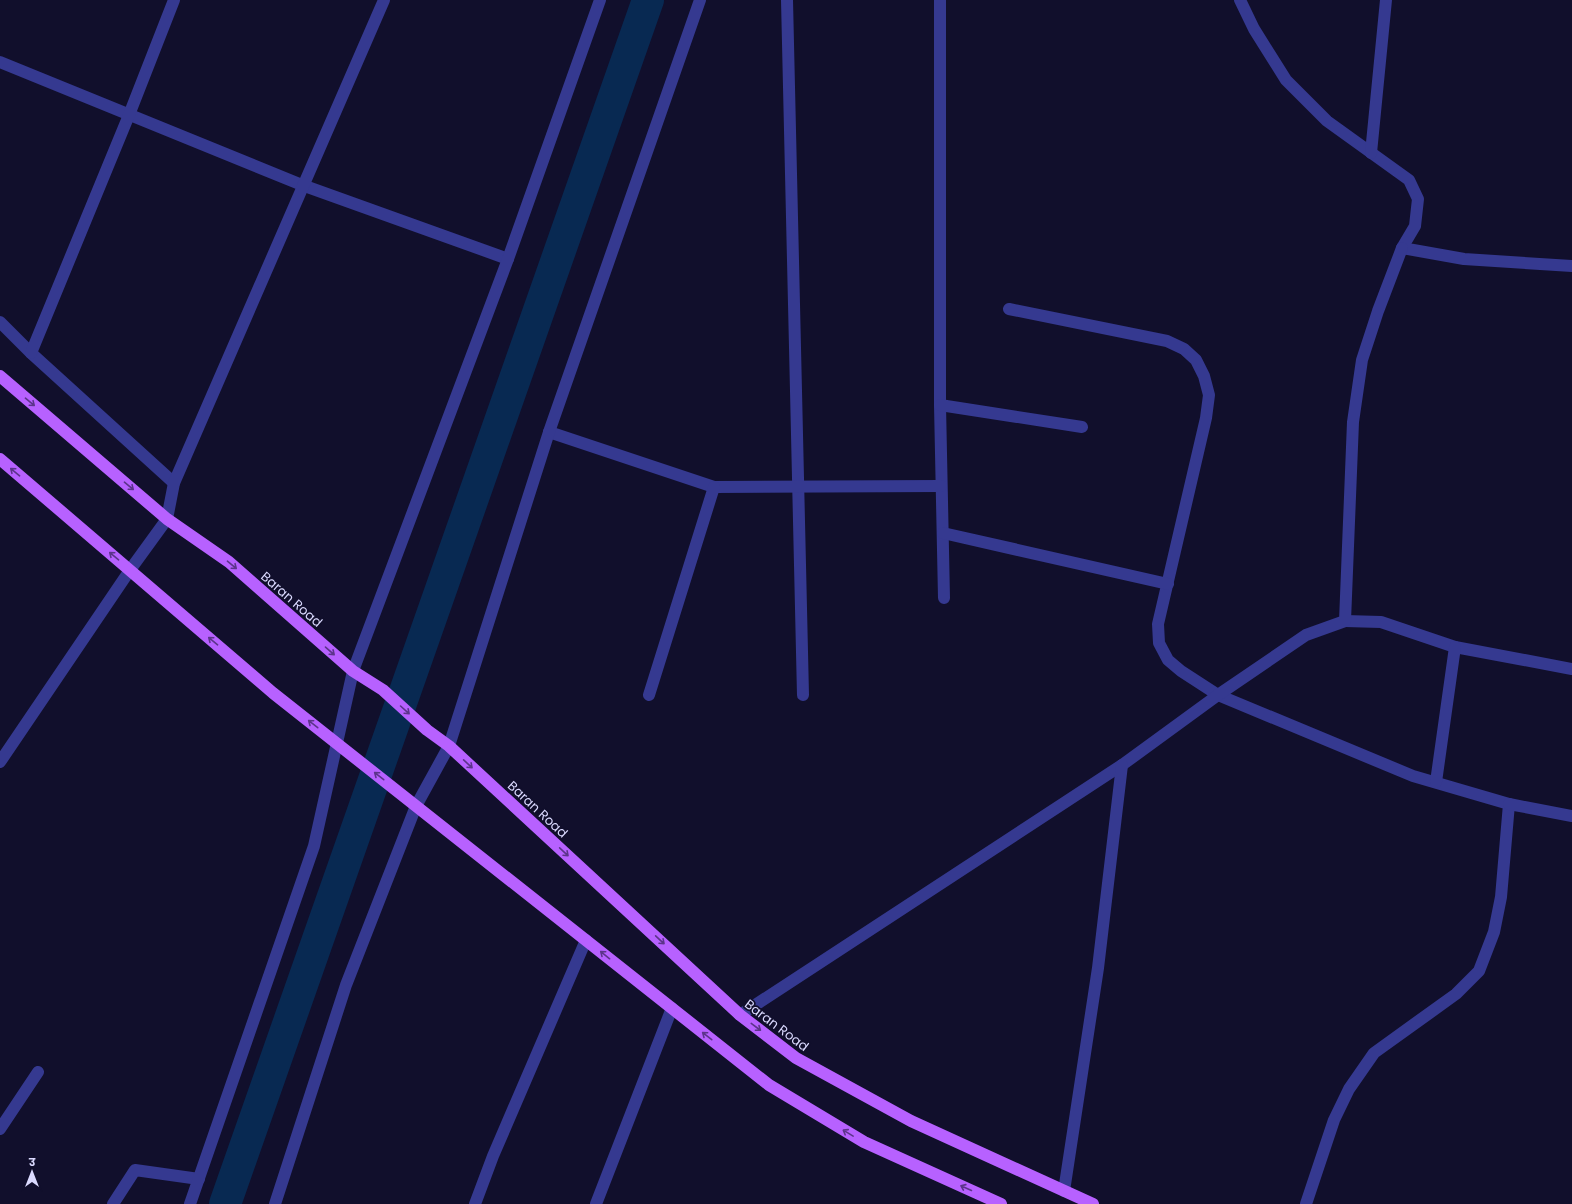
<svg xmlns="http://www.w3.org/2000/svg" width="1572" height="1204" viewBox="0 0 1572 1204" font-family="Poppins,'Noto Sans Devanagari',sans-serif">
  <style>
    .lines { fill: none; stroke-linecap: round; stroke-linejoin: round }
    .canal { stroke: #082952; stroke-width: 32 }
    .minor { stroke: #353990; stroke-width: 12 }
    .major { stroke: #b761ff; stroke-width: 12 }
    .oneway { stroke: #5c348b }
    .labels { text-anchor: middle; stroke-width: 3.5; stroke-linejoin: round; paint-order: stroke }
    .street-label { font-size: 13px; fill: #dbdaff; stroke: #110f2c }
  </style>
  <rect width="100%" height="100%" fill="#110f2c"/>
  <g class="lines">
    <polyline class="canal" points="225,1204 648,0"/>
    <g class="minor">
      <polyline points="787,0 803,695"/>
      <polyline points="940,0 940,405 944,598"/>
      <polyline points="1240,0 1254,29 1286,80 1327,121 1409,180 1418,199 1415,226 1402,248 1464,259 1572,266"/>
      <polyline points="0,62 302,185 508,259"/>
      <polyline points="1371,153 1386,0"/>
      <polyline points="1009,309 1167,341 1184,349 1196,360 1204,376 1209,395 1206,418 1158,624 1159,643 1168,660 1181,671 1218,695 1413,776 1509,804 1501,897 1494,932 1479,971 1456,994 1374,1053 1349,1089 1334,1120 1306,1204"/>
      <polyline points="0,322 31,353 174,483"/>
      <polyline points="31,353 129,115 174,0"/>
      <polyline points="940,405 1082,427"/>
      <polyline points="549,432 714,487 941,486"/>
      <polyline points="943,533 1168,584"/>
      <polyline points="1345,621 1381,622 1455,647 1572,669"/>
      <polyline points="649,695 714,487"/>
      <polyline points="0,762 130,570 167,519 174,483 384,0"/>
      <polyline points="1436,782 1455,647"/>
      <polyline points="1509,804 1572,816"/>
      <polyline points="740,1015 1122,765 1218,695 1306,635 1345,621 1353,422 1362,360 1378,311 1402,248"/>
      <polyline points="0,1129 38,1072"/>
      <polyline points="1064,1191 1098,968 1122,765"/>
      <polyline points="113,1204 135,1170 199,1179"/>
      <polyline points="190,1204 314,846 353,671 508,259 600,0"/>
      <polyline points="275,1204 346,985 416,806 449,746 549,432 700,0"/>
      <polyline points="475,1204 493,1156 586,940"/>
      <polyline points="596,1204 672,1008"/>
    </g>
    <g class="major">
      <polyline points="0,376 167,519 229,562 353,671 383,690 427,730 449,746 740,1015 796,1058 911,1121 1093,1204"/>
      <polyline points="0,459 273,693 769,1085 864,1142 1001,1204"/>
    </g>
  </g>
  <defs><path id="oneway-shaft" d="M-6 0H5M1.5-3L5.5 0L1.5 3" fill="none" stroke-width="1.6" stroke-linecap="round" stroke-linejoin="round"/></defs>
  <g class="oneway">
    <use href="#oneway-shaft" transform="translate(30 402) rotate(40)"/>
    <use href="#oneway-shaft" transform="translate(15 472) rotate(-140)"/>
    <use href="#oneway-shaft" transform="translate(129 486) rotate(40)"/>
    <use href="#oneway-shaft" transform="translate(114 556) rotate(-140)"/>
    <use href="#oneway-shaft" transform="translate(232 565) rotate(40)"/>
    <use href="#oneway-shaft" transform="translate(213 641) rotate(-140)"/>
    <use href="#oneway-shaft" transform="translate(330 651) rotate(41)"/>
    <use href="#oneway-shaft" transform="translate(405 710) rotate(42)"/>
    <use href="#oneway-shaft" transform="translate(313 724) rotate(-142)"/>
    <use href="#oneway-shaft" transform="translate(468 764) rotate(43)"/>
    <use href="#oneway-shaft" transform="translate(379 776) rotate(-142)"/>
    <use href="#oneway-shaft" transform="translate(564 852) rotate(43)"/>
    <use href="#oneway-shaft" transform="translate(660 940) rotate(43)"/>
    <use href="#oneway-shaft" transform="translate(605 955) rotate(-141)"/>
    <use href="#oneway-shaft" transform="translate(756 1027) rotate(37)"/>
    <use href="#oneway-shaft" transform="translate(707 1036) rotate(-142)"/>
    <use href="#oneway-shaft" transform="translate(848 1133) rotate(-149)"/>
    <use href="#oneway-shaft" transform="translate(966 1188) rotate(-156)"/>
  </g>
  <g class="labels">
    <g class="street-label">
      <text transform="translate(292 599) rotate(41)" y="5">Baran Road</text>
      <text transform="translate(538 809) rotate(43)" y="5">Baran Road</text>
      <text transform="translate(777 1025) rotate(37)" y="5">Baran Road</text>
    </g>
  </g>
  <g transform="translate(32 1172)" stroke="#110f2c" stroke-width="3" paint-order="stroke">
  <path d="M0-3L7 15L0 10L-7 15Z" fill="#dbdaff"/>
  <text y="-6" font-size="11" font-weight="bold" text-anchor="middle" fill="#dbdaff">उ</text>
  </g>
</svg>
